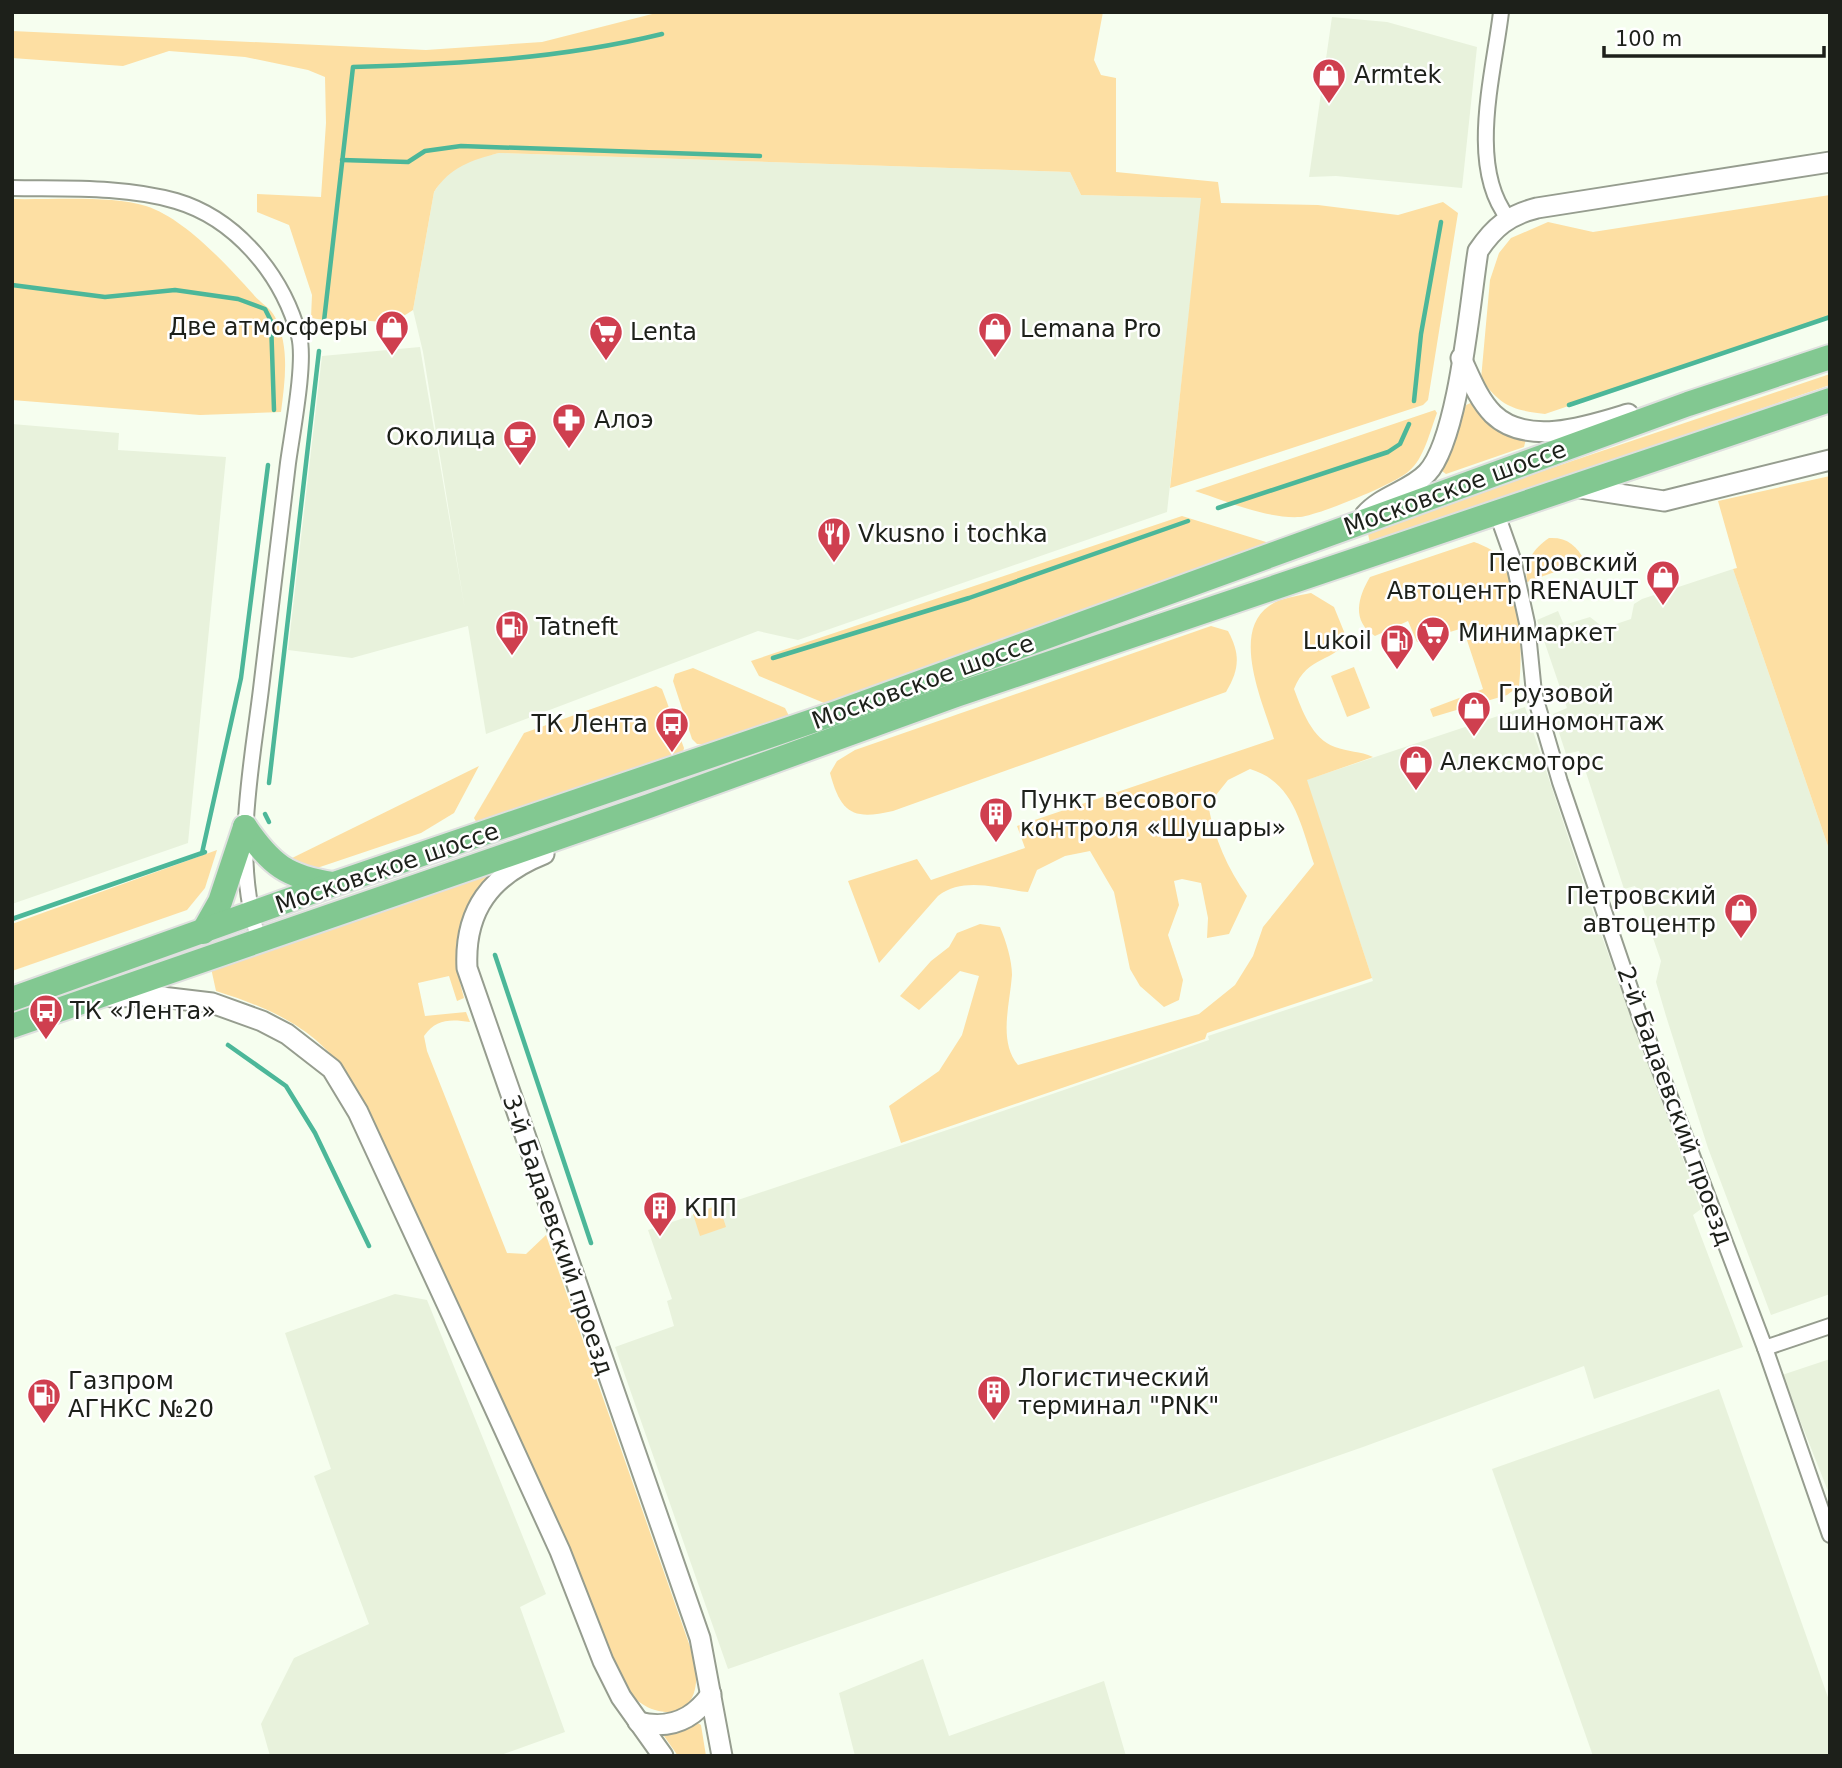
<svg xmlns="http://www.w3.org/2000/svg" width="1842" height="1768" viewBox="0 0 1842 1768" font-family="'DejaVu Sans',sans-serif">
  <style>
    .built { fill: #e8f2dc }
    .green { fill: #fddfa3 }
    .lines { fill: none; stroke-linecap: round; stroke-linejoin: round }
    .stream { stroke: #4cb799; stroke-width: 4.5 }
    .street-casing { stroke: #969d8f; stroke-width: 18 }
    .secondary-casing { stroke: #969d8f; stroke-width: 23 }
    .highway-casing { stroke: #dfe0df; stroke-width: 28 }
    .street { stroke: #fff; stroke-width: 14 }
    .secondary { stroke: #fff; stroke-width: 19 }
    .highway { stroke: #82c891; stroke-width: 24 }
    .labels { text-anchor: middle; stroke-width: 5; stroke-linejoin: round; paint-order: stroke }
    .poi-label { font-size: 24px; fill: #1d201a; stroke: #fff; text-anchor: start }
    .street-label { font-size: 24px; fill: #1d201a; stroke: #fff }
  </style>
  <rect width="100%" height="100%" fill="#f6feef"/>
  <g class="built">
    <polygon points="1332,17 1387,22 1477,47 1462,188 1336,176 1309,177"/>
    <polygon points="499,153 1070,172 1081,195 1202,198 1167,512 798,640 758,631 486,734 468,626 352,658 288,650 322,356 420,347 465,610 423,352 413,310 434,192 443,179 455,168 473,159"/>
    <polygon points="12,424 119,433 118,450 226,457 188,843 12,904"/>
    <polygon points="1733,569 1830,852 1830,1294 1771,1315 1708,1148 1666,1016 1656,982 1661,961 1635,886 1624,889 1579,751 1566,754 1553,714 1567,708 1537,620 1558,611 1564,625 1590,617 1604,628 1631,619 1634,604 1642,599"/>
    <polygon points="1525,707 1593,912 1701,1209 1693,1215 1743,1347 1594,1399 1584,1366 1363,1447 728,1669 615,1347 674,1326 667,1301 672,1299 648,1230 962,1125 1209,1040 1208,1036 1373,981 1306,780"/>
    <polygon points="395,1294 427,1300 546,1594 520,1607 565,1732 498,1756 270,1756 261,1724 294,1658 369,1624 314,1476 331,1469 285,1333"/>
    <polygon points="1830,1359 1830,1496 1782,1375"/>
    <polygon points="1719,1389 1830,1703 1830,1756 1593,1756 1492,1469"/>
    <polygon points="923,1659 949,1736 1104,1681 1126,1756 855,1756 839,1693"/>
  </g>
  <g class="green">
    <path d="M660 12H1103L1094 60 1101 75 1116 78V172L1218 182 1221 203 1318 205 1398 215 1443 202 1458 213 1428 400 1423 405 1170 488 1201 198 1081 195 1070 172 499 153C472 160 450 167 434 192L413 310C388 327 382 321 355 320 340 320 326 321 311 318L312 295 289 225 257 212V194L321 197 326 123 325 77 308 70 245 57 169 51 123 66 12 58V31L426 50 542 42Z"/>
    <path d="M1830 195V317L1545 414C1512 410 1501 406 1481 379L1490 280 1499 253 1511 238 1548 222 1593 232Z"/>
    <path d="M12 199C50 200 111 195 146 206 184 218 227 265 253 294 259 302 271 308 275 317 290 347 285 380 281 412L200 415 12 400Z"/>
    <polygon points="1830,374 1830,385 1370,543 1368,534 1507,483"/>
    <polygon points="1473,402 1526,439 1524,447 1446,474 1442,471 1466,405"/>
    <path d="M1435 410 1437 413C1430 431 1424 459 1409 471 1395 484 1319 515 1300 517 1266 519 1227 501 1195 491Z"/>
    <polygon points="1830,476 1830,852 1733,569 1737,568 1718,501"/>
    <polygon points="1182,516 1266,542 1267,547 829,705 759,676 751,661"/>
    <path d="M1549 538C1567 537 1576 545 1585 561L1527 582C1524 562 1533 549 1549 538Z"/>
    <path d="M1474 542C1485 546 1499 552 1505 563 1520 590 1523 655 1519 686L1507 695 1433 717 1430 709 1483 689 1463 628 1417 642 1408 621 1375 636C1351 621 1358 597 1370 577Z"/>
    <path d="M1311 593 1334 607 1347 639C1335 663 1308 654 1294 689 1302 710 1312 739 1335 747 1348 752 1360 751 1373 757L1307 780 1372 978 1207 1033 1205 1039 901 1143 889 1106 939 1071 962 1035 979 976 960 971 919 1010 900 996 931 961 949 947 957 933 980 924 1000 927C1006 941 1012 960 1012 975 1010 1004 998 1041 1018 1065L1199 1014 1235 985 1253 956 1263 927 1314 864C1301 825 1294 782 1250 769L1228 780 1208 805C1215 840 1227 867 1247 896L1229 934 1207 938 1208 918 1201 883 1182 879 1174 881 1179 905 1168 935 1183 980 1179 1000 1164 1007 1140 986 1130 969 1114 892 1090 851 1065 856 1037 870 1028 892C998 889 964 876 938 896L879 963 848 881 917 859 931 880 1025 848 1017 826 1274 739C1264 705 1230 633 1269 606 1279 598 1298 596 1311 593Z"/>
    <path d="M1211 626 1228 631C1241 655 1239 670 1226 692L893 811C853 820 841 814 830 773L837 761 855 750Z"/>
    <polygon points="1354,667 1370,708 1347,717 1331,676"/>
    <polygon points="693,668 785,708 789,716 785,721 710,745 697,744 692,739 673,681 675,674"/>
    <polygon points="656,686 662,689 684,748 681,760 478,825 474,818 524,733"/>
    <polygon points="479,766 454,813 421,833 317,868 288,860"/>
    <polygon points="217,850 205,888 187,910 12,971 12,924"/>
    <path d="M491 871 492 875C457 922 448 940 464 998L457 1001 449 976 418 983 425 1016 466 1012 470 1022C450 1019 436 1019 424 1036L427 1051 507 1253 526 1254 546 1235 694 1658C701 1687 693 1721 655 1710 615 1698 603 1634 590 1600 564 1534 534 1470 504 1406 455 1298 405 1191 354 1084 319 1030 276 1010 216 991L211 968Z"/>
    <polygon points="719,1205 726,1227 700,1236 693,1214"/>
    <polygon points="696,1722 701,1725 706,1756 678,1756 664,1736 666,1733 681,1732"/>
  </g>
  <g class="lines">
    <g class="stream">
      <polyline points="342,160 408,162 425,151 461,146 760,156"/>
      <polyline points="12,285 105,297 175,290 238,299 265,309 271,321 274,410"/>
      <path d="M324 321 353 67C458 64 560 59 662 34"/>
      <polyline points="1414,401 1421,334 1441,222"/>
      <polyline points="1569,405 1830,317"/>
      <polyline points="1218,508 1388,452 1400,444 1409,424"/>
      <polyline points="773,658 969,598 1188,521"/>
      <polyline points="269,783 319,351"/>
      <polyline points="265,814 269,822"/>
      <polyline points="202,853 241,678 268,465"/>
      <polyline points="12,919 205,852"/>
      <polyline points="495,955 591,1243"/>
      <polyline points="228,1045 286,1086 315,1133 369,1246"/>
    </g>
    <g class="street-casing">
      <g id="street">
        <path d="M1501 12C1494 73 1467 166 1508 218"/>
        <path d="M12 188C65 189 124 186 176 201 237 219 283 276 299 336 306 362 292 433 288 463 279 538 270 613 261 689 251 771 232 860 259 940"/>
        <polyline points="1496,511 1513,559 1527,623 1534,693 1560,782 1642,1023 1765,1348 1830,1535"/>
        <polyline points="1765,1348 1830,1326"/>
      </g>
    </g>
    <g class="secondary-casing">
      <g id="secondary">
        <path d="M1461 358C1470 377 1478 399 1493 414 1527 447 1589 426 1628 414"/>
        <polyline points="1573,487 1664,501 1830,460"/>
        <path d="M1365 515C1381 496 1410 491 1427 473 1459 439 1470 301 1478 251 1494 227 1509 215 1537 208L1830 162"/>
        <path d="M544 854C491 875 464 910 467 968L700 1638 722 1756"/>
        <polyline points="112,997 153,996 212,1003 262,1021 287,1034 332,1069 358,1112 452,1315 560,1551 603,1661 621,1697 663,1756"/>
        <path d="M638 1722C669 1730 693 1720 711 1694"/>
      </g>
    </g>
    <g class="highway-casing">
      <g id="highway">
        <path d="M245 827C271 865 287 877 333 884"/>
        <polyline points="203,932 220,902 245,827"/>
        <polyline points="12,999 334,884 836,713 1688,404 1830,357"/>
        <polyline points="12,1026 649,806 956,695 1830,400"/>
      </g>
    </g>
    <use href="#street" class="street"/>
    <use href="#secondary" class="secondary"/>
    <use href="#highway" class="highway"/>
  </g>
  <defs>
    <g id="shop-pin" transform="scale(1.75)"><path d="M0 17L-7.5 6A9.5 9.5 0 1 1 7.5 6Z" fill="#cf3f4f" stroke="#fff"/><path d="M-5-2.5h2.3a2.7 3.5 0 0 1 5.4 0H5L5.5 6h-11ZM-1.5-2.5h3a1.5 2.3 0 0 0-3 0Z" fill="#fff"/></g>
    <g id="supermarket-pin" transform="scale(1.75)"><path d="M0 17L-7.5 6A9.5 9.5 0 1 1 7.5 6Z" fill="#cf3f4f" stroke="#fff"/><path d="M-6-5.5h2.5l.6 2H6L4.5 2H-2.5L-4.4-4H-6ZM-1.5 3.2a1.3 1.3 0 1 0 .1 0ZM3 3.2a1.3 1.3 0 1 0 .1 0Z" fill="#fff"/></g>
    <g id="pharmacy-pin" transform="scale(1.75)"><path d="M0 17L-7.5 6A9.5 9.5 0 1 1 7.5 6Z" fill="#cf3f4f" stroke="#fff"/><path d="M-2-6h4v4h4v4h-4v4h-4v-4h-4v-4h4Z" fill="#fff"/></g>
    <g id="cafe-pin" transform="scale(1.75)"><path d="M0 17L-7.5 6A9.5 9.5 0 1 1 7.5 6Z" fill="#cf3f4f" stroke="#fff"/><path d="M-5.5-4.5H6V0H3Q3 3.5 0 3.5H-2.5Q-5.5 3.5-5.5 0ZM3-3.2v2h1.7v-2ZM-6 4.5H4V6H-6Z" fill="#fff"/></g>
    <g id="restaurant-pin" transform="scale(1.75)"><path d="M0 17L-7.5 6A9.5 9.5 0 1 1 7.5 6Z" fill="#cf3f4f" stroke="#fff"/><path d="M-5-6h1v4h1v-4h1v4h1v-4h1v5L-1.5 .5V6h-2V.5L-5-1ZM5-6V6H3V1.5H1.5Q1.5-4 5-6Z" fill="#fff"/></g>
    <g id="fuel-pin" transform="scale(1.75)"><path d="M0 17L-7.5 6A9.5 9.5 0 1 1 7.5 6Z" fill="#cf3f4f" stroke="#fff"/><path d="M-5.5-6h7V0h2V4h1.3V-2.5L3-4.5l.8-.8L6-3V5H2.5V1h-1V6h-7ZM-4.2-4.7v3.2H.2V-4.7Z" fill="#fff"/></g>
    <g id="bus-pin" transform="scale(1.75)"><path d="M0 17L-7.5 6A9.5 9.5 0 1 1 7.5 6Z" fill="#cf3f4f" stroke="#fff"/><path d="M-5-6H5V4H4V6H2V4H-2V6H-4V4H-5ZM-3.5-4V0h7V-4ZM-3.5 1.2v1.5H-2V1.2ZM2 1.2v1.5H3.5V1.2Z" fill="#fff"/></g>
    <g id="building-pin" transform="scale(1.75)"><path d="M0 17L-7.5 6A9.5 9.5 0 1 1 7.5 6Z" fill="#cf3f4f" stroke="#fff"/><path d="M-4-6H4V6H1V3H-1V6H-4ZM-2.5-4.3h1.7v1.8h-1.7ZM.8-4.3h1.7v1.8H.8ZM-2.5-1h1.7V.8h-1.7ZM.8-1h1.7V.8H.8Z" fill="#fff"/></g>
  </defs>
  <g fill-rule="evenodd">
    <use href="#shop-pin" x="1329" y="75"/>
    <use href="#shop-pin" x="392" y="327"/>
    <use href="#shop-pin" x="995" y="329"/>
    <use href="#supermarket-pin" x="606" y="332"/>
    <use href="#pharmacy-pin" x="569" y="420"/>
    <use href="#cafe-pin" x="520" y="437"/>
    <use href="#restaurant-pin" x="834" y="534"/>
    <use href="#shop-pin" x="1663" y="577"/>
    <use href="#fuel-pin" x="512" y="627"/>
    <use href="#supermarket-pin" x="1433" y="633"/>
    <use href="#fuel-pin" x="1397" y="641"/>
    <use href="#shop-pin" x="1474" y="708"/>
    <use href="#bus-pin" x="672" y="724"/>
    <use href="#shop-pin" x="1416" y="762"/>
    <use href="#building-pin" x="996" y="814"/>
    <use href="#shop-pin" x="1741" y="910"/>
    <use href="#bus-pin" x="46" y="1011"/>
    <use href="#building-pin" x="660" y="1208"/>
    <use href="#building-pin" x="994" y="1392"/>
    <use href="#fuel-pin" x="44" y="1395"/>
  </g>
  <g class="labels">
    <g class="poi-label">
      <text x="1354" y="83">Armtek</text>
      <text x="368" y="335" text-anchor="end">Две атмосферы</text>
      <text x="1020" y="337">Lemana Pro</text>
      <text x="630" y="340">Lenta</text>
      <text x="594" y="428">Алоэ</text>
      <text x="496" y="445" text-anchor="end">Околица</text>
      <text x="858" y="542">Vkusno i tochka</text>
      <text x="1638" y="571" text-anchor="end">Петровский<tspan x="1638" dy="28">Автоцентр RENAULT</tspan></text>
      <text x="536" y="635">Tatneft</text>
      <text x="1458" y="641">Минимаркет</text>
      <text x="1372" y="649" text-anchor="end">Lukoil</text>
      <text x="1498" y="702">Грузовой<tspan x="1498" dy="28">шиномонтаж</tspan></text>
      <text x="648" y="732" text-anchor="end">ТК Лента</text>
      <text x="1440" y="770">Алексмоторс</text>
      <text x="1020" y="808">Пункт весового<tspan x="1020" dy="28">контроля «Шушары»</tspan></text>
      <text x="1716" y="904" text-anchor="end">Петровский<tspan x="1716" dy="28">автоцентр</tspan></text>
      <text x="70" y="1019">ТК «Лента»</text>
      <text x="684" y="1216">КПП</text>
      <text x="1018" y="1386">Логистический<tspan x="1018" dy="28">терминал "PNK"</tspan></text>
      <text x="68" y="1389">Газпром<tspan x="68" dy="28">АГНКС №20</tspan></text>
    </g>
    <g class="street-label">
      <text transform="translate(1455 488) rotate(-20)" y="8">Московское шоссе</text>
      <text transform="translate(923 682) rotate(-20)" y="8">Московское шоссе</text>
      <text transform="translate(387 868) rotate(-19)" y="8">Московское шоссе</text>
      <text transform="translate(1675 1106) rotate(70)" y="8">2-й Бадаевский проезд</text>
      <text transform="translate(558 1235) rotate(71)" y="8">3-й Бадаевский проезд</text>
    </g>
  </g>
  <rect width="1842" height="1768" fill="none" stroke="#1d201a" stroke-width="28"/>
  <path d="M1604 46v10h220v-10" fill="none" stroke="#1d201a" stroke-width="3.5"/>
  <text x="1615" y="46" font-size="21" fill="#1d201a" stroke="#ffffff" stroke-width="5" paint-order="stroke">100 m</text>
</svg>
